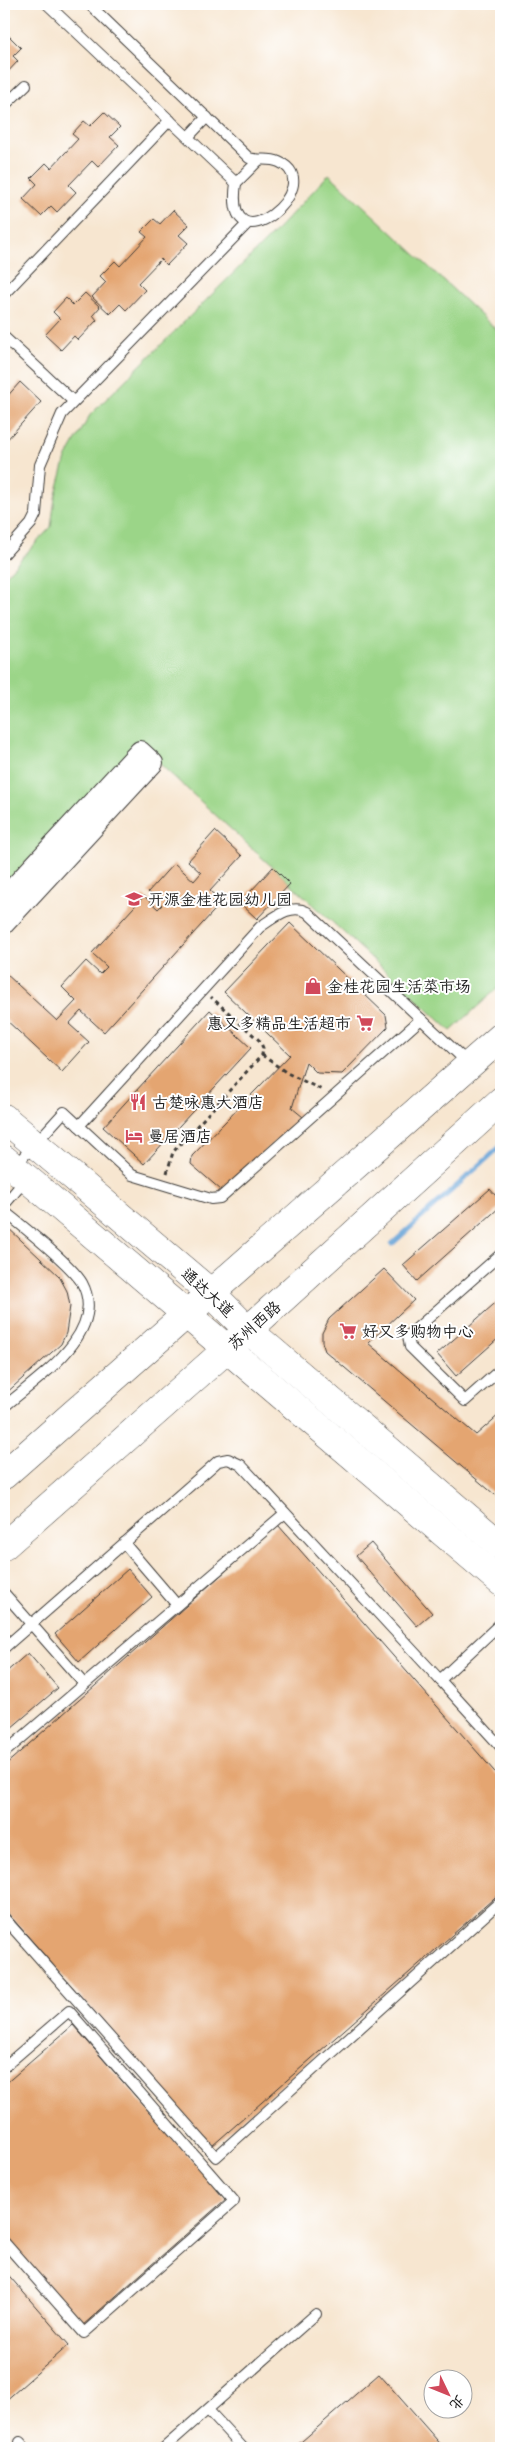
<svg xmlns="http://www.w3.org/2000/svg" width="505" height="2452" viewBox="0 0 505 2452" font-family="'Patrick Hand','LXGW WenKai TC',sans-serif">
  <style>
    .green { fill: #9bd588; stroke: #5c7852 }
    .lines { fill: none; stroke-linecap: round; stroke-linejoin: round }
    .stream { stroke: #64a1d5; stroke-width: 5 }
    .building { fill: #e4a571 }
    .service-casing { stroke: #3d3a37; stroke-width: 12 }
    .minor-casing { stroke: #3d3a37; stroke-width: 22 }
    .secondary-casing { stroke: #3d3a37; stroke-width: 29 }
    .path { stroke: #3d3a37; stroke-width: 3; stroke-dasharray: 4 4; stroke-linecap: butt }
    .service { stroke: #fff; stroke-width: 10 }
    .minor { stroke: #fff; stroke-width: 20 }
    .secondary { stroke: #fff; stroke-width: 28 }
    .labels { text-anchor: middle; stroke-width: 4; stroke-linejoin: round; paint-order: stroke }
    .poi-label { font-size: 16px; fill: #1c1c1c; stroke: #fff; text-anchor: start }
    .street-label { font-size: 16px; fill: #1c1c1c; stroke: #fff }
  </style>
  <rect width="100%" height="100%" fill="#fff"/>
  <filter id="ink" filterUnits="userSpaceOnUse"><feTurbulence type="fractalNoise" baseFrequency=".02" numOctaves="2"/><feDisplacementMap in="SourceGraphic" scale="10" xChannelSelector="R" yChannelSelector="G"/><feConvolveMatrix kernelMatrix="1 2 1 2 8 2 1 2 1" color-interpolation-filters="sRGB"/></filter>
  <filter id="wash" filterUnits="userSpaceOnUse"><feTurbulence type="fractalNoise" baseFrequency=".0096" numOctaves="4" result="noise"/><feDisplacementMap in="SourceGraphic" scale="20" xChannelSelector="R" yChannelSelector="G"/><feGaussianBlur stdDeviation="1.12" result="paint"/><feColorMatrix in="noise" values="0 0 0 0 0 0 0 0 0 0 0 0 0 0 0 0 0 1.4 0 .05"/><feComposite in="paint" operator="in"/></filter>
  <g filter="url(#wash)">
    <rect width="100%" height="100%" fill="#f7e6d0"/>
    <polygon class="green" points="329,174 501,334 501,985 451,1031 137,743 4,886 4,577 51,527 55,498 66,458 90,415 272,235"/>
    <g class="lines">
      <polyline class="stream" points="392,1244 501,1146"/>
    </g>
    <g id="blocks">
      <g class="building">
        <polygon points="6,33 21,48 13,56 18,61 4,76 4,36"/>
        <polygon points="104,112 120,127 110,137 119,145 98,167 92,161 69,185 76,192 57,212 51,206 41,216 23,199 37,184 31,178 46,163 51,168 78,139 72,134 84,121 90,126"/>
        <polygon points="173,210 189,225 179,235 188,243 167,265 161,259 138,283 145,290 126,310 120,304 110,314 92,297 106,282 100,276 115,261 120,266 147,237 141,232 154,219 160,224"/>
        <polygon points="85,293 100,307 93,315 97,320 78,340 74,336 61,350 45,335 60,319 53,312 66,298 73,305"/>
        <polygon points="20,382 41,402 4,443 4,400"/>
        <polygon points="215,831 242,856 210,891 222,902 104,1032 81,1011 69,1024 89,1042 62,1072 4,1018 4,972 57,1021 76,1001 62,987 86,961 100,974 107,967 92,953 144,896 158,909 162,905 148,892 174,863 194,881 201,873 188,861"/>
        <polygon points="273,867 290,884 257,919 240,903"/>
        <polygon points="290,923 386,1015 388,1027 342,1074 317,1073 306,1062 292,1108 303,1117 221,1190 191,1164 192,1156 290,1055 224,992"/>
        <polygon points="210,1010 251,1048 144,1164 103,1127"/>
        <polygon points="490,1189 501,1202 501,1206 417,1281 403,1265"/>
        <polygon points="4,1224 59,1276 67,1291 70,1306 66,1333 61,1344 4,1395"/>
        <polygon points="384,1269 414,1300 368,1343 476,1435 501,1413 501,1449 497,1453 501,1456 501,1500 325,1351 322,1342 322,1333 329,1319"/>
        <polygon points="501,1298 501,1336 456,1376 437,1354"/>
        <polygon points="278,1525 501,1779 501,1892 212,2146 4,1909 4,1766"/>
        <polygon points="371,1543 432,1613 417,1626 356,1556"/>
        <polygon points="128,1569 152,1597 79,1662 55,1634"/>
        <polygon points="28,1653 58,1688 4,1734 4,1674"/>
        <polygon points="73,2025 226,2199 82,2326 4,2237 4,2085"/>
        <polygon points="4,2270 69,2345 4,2402"/>
        <polygon points="379,2374 444,2448 294,2448"/>
      </g>
    </g>
  </g>
  <g filter="url(#ink)">
    <use href="#blocks" fill-opacity="0" stroke="#3d3a37" stroke-width="1"/>
    <g class="lines">
      <g class="service-casing">
        <g id="service">
          <path d="M47 4 236 183C223 274 331 184 279 162 270 158 259 161 249 158L89 4"/>
          <polyline points="4,106 26,85"/>
          <polyline points="188,137 207,117"/>
          <polyline points="236,183 258,161"/>
          <polyline points="4,294 170,120"/>
          <polyline points="4,337 73,401"/>
          <polyline points="4,554 31,524 36,514 40,465 62,414 248,223"/>
          <path d="M79 1126 260 927C274 918 290 903 307 912L469 1064"/>
          <polyline points="15,1166 64,1112 132,1175 211,1199 220,1198 421,1019"/>
          <polyline points="4,1205 26,1179"/>
          <path d="M4 1211C22 1226 72 1265 82 1283 109 1333 36 1379 4 1407"/>
          <polyline points="501,1254 408,1336 410,1347 465,1401 501,1369"/>
          <polyline points="124,1543 177,1605"/>
          <polyline points="4,1593 84,1684"/>
          <polyline points="4,1648 208,1470 218,1461 228,1459 241,1465 440,1680 501,1623"/>
          <polyline points="440,1680 501,1747"/>
          <polyline points="4,1753 285,1513"/>
          <polyline points="4,1918 216,2157 501,1901"/>
          <polyline points="4,2067 69,2011 234,2201 84,2333 4,2242"/>
          <polyline points="208,2410 243,2448"/>
          <polyline points="20,2442 25,2448"/>
          <polyline points="164,2448 316,2314"/>
        </g>
      </g>
      <g class="minor-casing">
        <polyline id="minor" points="4,898 140,751 153,763 4,924"/>
      </g>
      <g class="secondary-casing">
        <g id="secondary">
          <polyline points="4,1118 211,1293 248,1330 501,1546"/>
          <polyline points="4,1159 501,1582"/>
          <polyline points="4,1475 501,1037"/>
          <polyline points="4,1546 226,1350 501,1101"/>
        </g>
      </g>
      <g class="path">
        <polyline points="262,1055 287,1073 322,1090"/>
        <polyline points="167,1173 173,1152 262,1055 263,1048 260,1041 211,997"/>
      </g>
      <use href="#service" class="service"/>
      <use href="#minor" class="minor"/>
      <use href="#secondary" class="secondary"/>
    </g>
  </g>
  <defs>
    <g id="school-bare" transform="scale(1.35)"><path d="M0-5L7-2L0 1L-7-2ZM-4 1L0 2.5L4 1V4Q0 6-4 4Z" fill="#d1495b" stroke="#fff" stroke-width="2.5" paint-order="stroke"/></g>
    <g id="shop-bare" transform="scale(1.35)"><path d="M-5-2.5h2.3a2.7 3.5 0 0 1 5.4 0H5L5.5 6h-11ZM-1.5-2.5h3a1.5 2.3 0 0 0-3 0Z" fill="#d1495b" stroke="#fff" stroke-width="2.5" paint-order="stroke"/></g>
    <g id="supermarket-bare" transform="scale(1.35)"><path d="M-6-5.5h2.5l.6 2H6L4.5 2H-2.5L-4.4-4H-6ZM-1.5 3.2a1.3 1.3 0 1 0 .1 0ZM3 3.2a1.3 1.3 0 1 0 .1 0Z" fill="#d1495b" stroke="#fff" stroke-width="2.5" paint-order="stroke"/></g>
    <g id="restaurant-bare" transform="scale(1.35)"><path d="M-5-6h1v4h1v-4h1v4h1v-4h1v5L-1.5 .5V6h-2V.5L-5-1ZM5-6V6H3V1.5H1.5Q1.5-4 5-6Z" fill="#d1495b" stroke="#fff" stroke-width="2.5" paint-order="stroke"/></g>
    <g id="hotel-bare" transform="scale(1.35)"><path d="M-6-4.5h1.5V1H6V5H4.5V3h-9V5H-6ZM-4 0a1.8 1.8 0 1 1 3.6 0ZM.5 0V-2.5h3Q6-2.5 6 0Z" fill="#d1495b" stroke="#fff" stroke-width="2.5" paint-order="stroke"/></g>
  </defs>
  <g fill-rule="evenodd">
    <use href="#school-bare" x="134" y="899"/>
    <use href="#shop-bare" x="313" y="986"/>
    <use href="#supermarket-bare" x="365" y="1023"/>
    <use href="#restaurant-bare" x="138" y="1102"/>
    <use href="#hotel-bare" x="134" y="1136"/>
    <use href="#supermarket-bare" x="348" y="1331"/>
  </g>
  <g class="labels">
    <g class="poi-label">
      <text x="148" y="905">开源金桂花园幼儿园</text>
      <text x="327" y="992">金桂花园生活菜市场</text>
      <text x="351" y="1029" text-anchor="end">惠又多精品生活超市</text>
      <text x="152" y="1108">古楚咏惠大酒店</text>
      <text x="148" y="1142">曼居酒店</text>
      <text x="362" y="1337">好又多购物中心</text>
    </g>
    <g class="street-label">
      <text transform="translate(208 1292) rotate(42)" y="6">通达大道</text>
      <text transform="translate(254 1325) rotate(-42)" y="6">苏州西路</text>
    </g>
  </g>
  <rect width="505" height="2452" fill="none" stroke="#fff" stroke-width="20"/>
  <g transform="translate(448 2394) rotate(133)"><circle r="24" fill="#ffffff" stroke="#a4a4a4"/>
  <path d="M0-4L9 19L0 12L-9 19Z" fill="#d1495b"/>
  <text y="-8" font-size="14" font-weight="bold" text-anchor="middle" fill="#1c1c1c">北</text>
  </g>
</svg>
